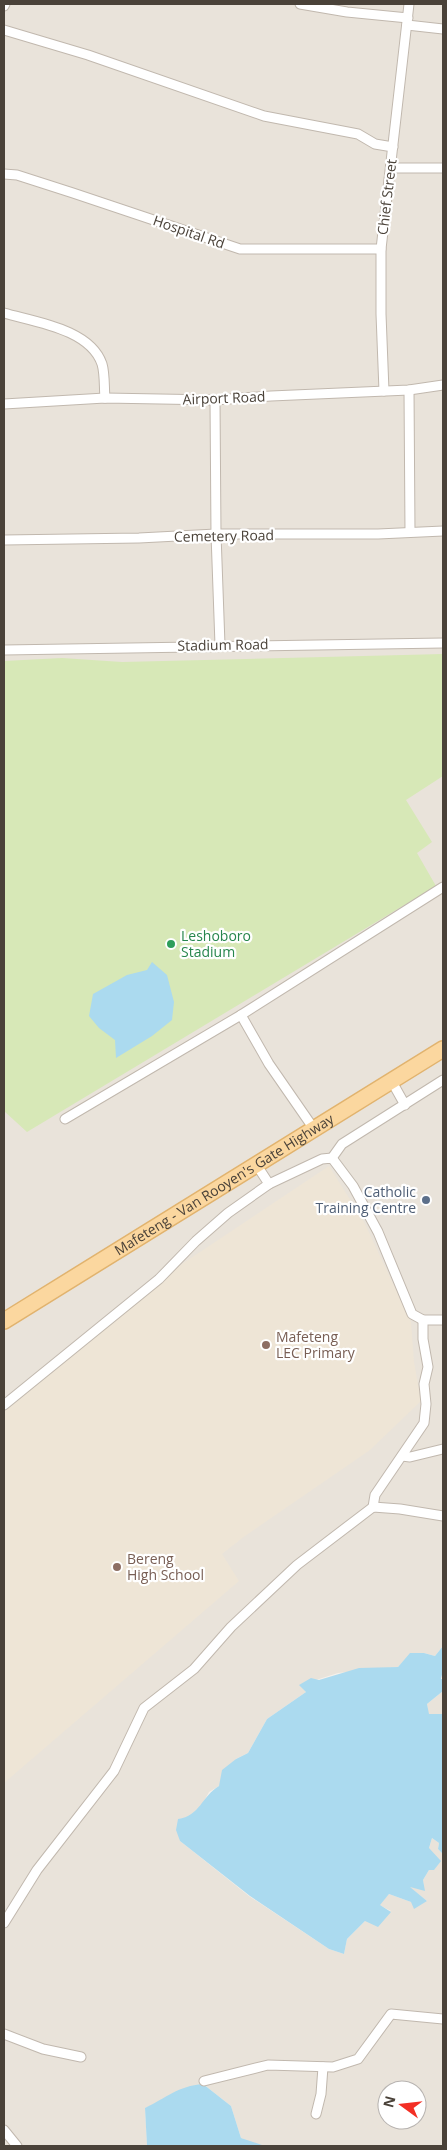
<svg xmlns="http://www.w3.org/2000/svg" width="447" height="2150" viewBox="0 0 447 2150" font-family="'Open Sans',sans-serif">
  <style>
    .residential { fill: #e9e3da; fill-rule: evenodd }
    .education { fill: #eee5d6 }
    .green { fill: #d7e8b7 }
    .water { fill: #abdaef }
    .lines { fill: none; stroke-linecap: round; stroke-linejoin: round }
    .street-casing { stroke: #c1b8ae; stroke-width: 11 }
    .primary-casing { stroke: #e1b36e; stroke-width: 18 }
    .street { stroke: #fff; stroke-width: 9 }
    .primary { stroke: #fbd79f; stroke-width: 15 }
    .leisure-dot { fill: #2e9e5b; stroke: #fff; stroke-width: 2 }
    .service-dot { fill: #5c6f8a; stroke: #fff; stroke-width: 2 }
    .education-dot { fill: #8d6e63; stroke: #fff; stroke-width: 2 }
    .labels { text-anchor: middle; stroke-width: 4.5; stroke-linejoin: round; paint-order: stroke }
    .street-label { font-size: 14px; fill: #4a4239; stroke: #fff }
    .leisure-label { font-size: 14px; fill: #27864d; stroke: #fff; text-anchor: start }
    .service-label { font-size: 14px; fill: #4e5e75; stroke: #fff; text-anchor: end }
    .education-label { font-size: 14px; fill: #785e54; stroke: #fff; text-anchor: start }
  </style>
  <rect width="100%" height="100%" fill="#f5f1ec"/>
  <g class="residential">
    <path d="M4 4H443V1646L435 1656 424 1653 410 1654 398 1667 338 1673 300 1685 306 1692 267 1719 248 1753 236 1759 219 1786 209 1792 202 1805 188 1818 178 1819 180 1841 249 1896 329 1949 344 1954 347 1939 365 1921 391 1911 379 1905 389 1894 411 1902 427 1901 408 1886 424 1890 423 1880 429 1870V1848L432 1838 439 1843 438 1849 443 1854V2146H257H261L241 2138 231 2106 203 2084 145 2108 147 2146H4ZM387 2090H417V2120H387Z"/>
    <polygon points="443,1691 443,1714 428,1714 427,1704"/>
  </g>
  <polygon class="education" points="329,1166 364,1222 411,1322 414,1362 421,1401 370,1450 245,1536 222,1554 239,1581 4,1783 4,1408 108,1327 182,1264"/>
  <polygon class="green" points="443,654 443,776 406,800 432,842 417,853 436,886 27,1132 4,1111 4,661 62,658 122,662"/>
  <g class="water">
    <polygon points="152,962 167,975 174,1002 172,1020 152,1036 116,1058 115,1040 99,1028 89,1016 93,994 127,975 147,970"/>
    <path d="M443 1646V1670L441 1679H443V1691L427 1704 429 1714H443V1854L438 1849 439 1843 432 1838 429 1848 441 1861 434 1870H429L423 1880 425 1891 410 1887 427 1901 414 1909 411 1902 389 1894 380 1905 391 1912 378 1927 365 1921 347 1939 344 1954 329 1949 250 1896 180 1841 176 1830 178 1819C200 1816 202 1796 219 1786L222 1770 236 1759 248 1753 267 1719 306 1692 299 1685 311 1678 319 1680 359 1668 398 1667 410 1653H424L435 1656Z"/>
    <path d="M203 2084 231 2106 241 2138 262 2145 147 2146 145 2108C166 2098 178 2086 203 2084Z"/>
  </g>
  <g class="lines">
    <g class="street-casing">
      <g id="street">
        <polyline points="300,4 347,12 408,18"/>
        <polyline points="4,6 5,4"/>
        <polyline points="407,25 443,29"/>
        <polyline points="4,30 88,55 264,116 358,134 375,144 393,147"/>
        <polyline points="391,168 443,168"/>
        <polyline points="4,174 17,175 73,193 240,249 381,249"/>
        <path d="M4 313C35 322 90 329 102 364 105 374 104 388 105 398"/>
        <polyline points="409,390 410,532"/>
        <polyline points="384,391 381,314 381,249 409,4"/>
        <polyline points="215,400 216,534 220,645"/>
        <polyline points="4,404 105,398 215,400 271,396 409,390 443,385"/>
        <polyline points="4,540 139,538 216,534 378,534 443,531"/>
        <polyline points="4,650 443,643"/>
        <polyline points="241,1015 269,1064 314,1129"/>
        <polyline points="391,1080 405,1105"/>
        <polyline points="65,1119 241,1015 443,887"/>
        <polyline points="332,1158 342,1144 443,1080"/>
        <polyline points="269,1184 322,1159 332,1158 353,1186 378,1232 412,1314 423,1320 443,1320"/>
        <polyline points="4,1405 159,1279 196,1241 228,1213 269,1184 256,1164"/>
        <polyline points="402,1456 410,1457 443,1449"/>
        <polyline points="373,1507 375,1495 424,1423 426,1404 424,1384 428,1367 423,1339 423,1320"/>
        <polyline points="4,1923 37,1870 114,1771 144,1708 194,1669 231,1627 297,1565 373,1507 400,1509 443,1516"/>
        <polyline points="4,2034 43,2049 81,2057"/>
        <polyline points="204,2081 268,2065 333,2067 358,2059 391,2014 443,2019"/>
        <polyline points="316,2114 321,2094 323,2067"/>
        <polyline points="4,2130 17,2146"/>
      </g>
    </g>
    <g class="primary-casing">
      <g id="primary">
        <path id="s1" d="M4 1321 443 1049"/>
      </g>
    </g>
    <use href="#street" class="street"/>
    <use href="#primary" class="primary"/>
  </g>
  <circle class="leisure-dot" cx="171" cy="944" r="5"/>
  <circle class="service-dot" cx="426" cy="1200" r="5"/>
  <g class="education-dot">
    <circle cx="266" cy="1345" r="5"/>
    <circle cx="117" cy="1567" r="5"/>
  </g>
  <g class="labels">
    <g class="street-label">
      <text transform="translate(387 197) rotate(-83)" y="5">Chief Street</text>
      <text transform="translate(189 232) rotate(19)" y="5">Hospital Rd</text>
      <text transform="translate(224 398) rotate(-2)" y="5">Airport Road</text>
      <text transform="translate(224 536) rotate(-1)" y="5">Cemetery Road</text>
      <text transform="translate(223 645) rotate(-1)" y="5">Stadium Road</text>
      <text dy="5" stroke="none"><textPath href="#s1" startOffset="259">Mafeteng - Van Rooyen's Gate Highway</textPath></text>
    </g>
    <g class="leisure-label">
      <text x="181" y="941">Leshoboro<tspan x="181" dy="16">Stadium</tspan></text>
    </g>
    <g class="service-label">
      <text x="416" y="1197">Catholic<tspan x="416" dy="16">Training Centre</tspan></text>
    </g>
    <g class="education-label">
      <text x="276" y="1342">Mafeteng<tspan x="276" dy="16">LEC Primary</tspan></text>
      <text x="127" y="1564">Bereng<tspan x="127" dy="16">High School</tspan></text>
    </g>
  </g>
  <rect width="447" height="2150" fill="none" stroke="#4a4239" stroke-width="10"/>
  <g transform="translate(402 2105) rotate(285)"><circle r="24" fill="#ffffff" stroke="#b7b3b0"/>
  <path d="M0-4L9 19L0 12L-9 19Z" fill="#f32f25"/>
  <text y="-8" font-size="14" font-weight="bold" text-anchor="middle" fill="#4a4239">N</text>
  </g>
</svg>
